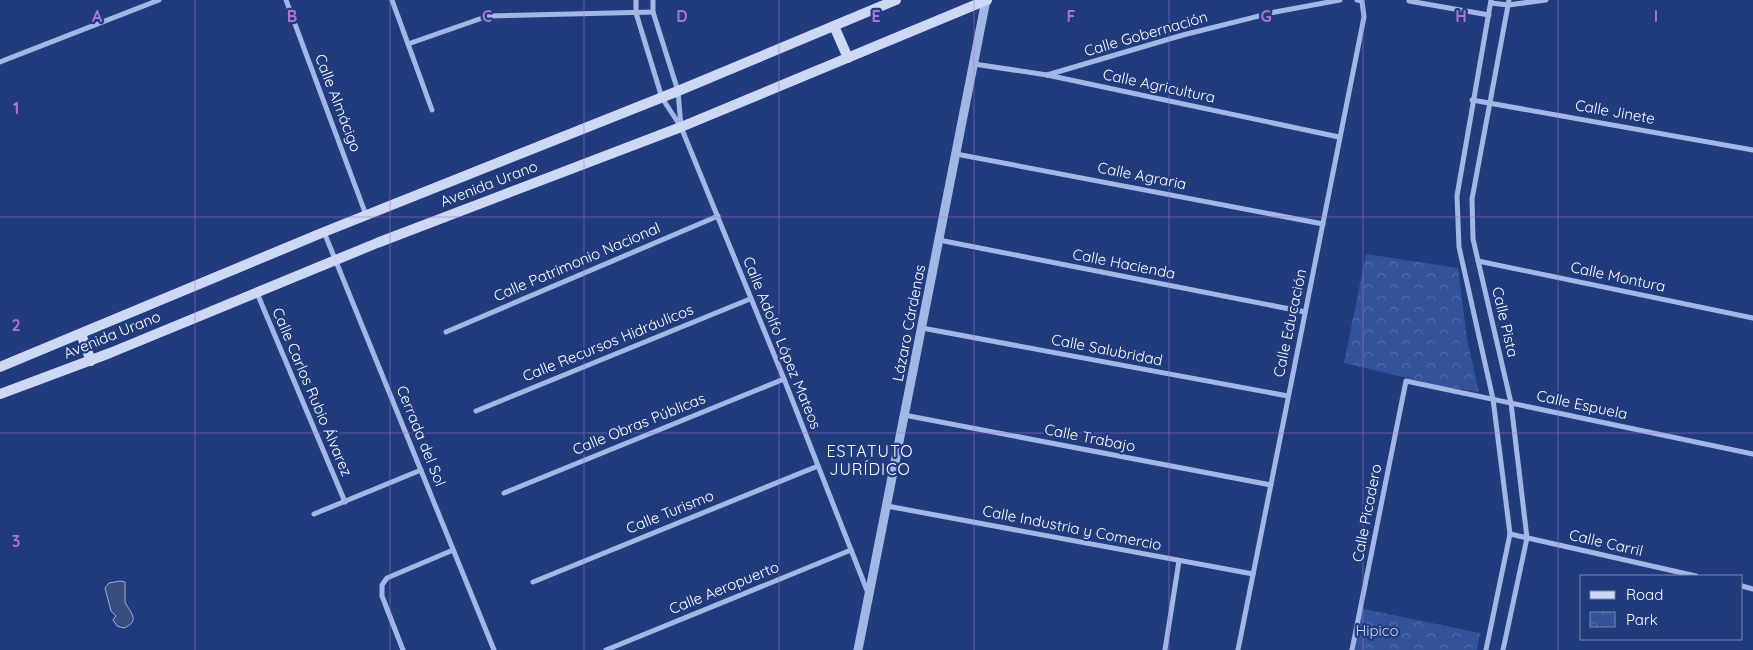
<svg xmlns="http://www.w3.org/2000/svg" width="1753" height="650" viewBox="0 0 1753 650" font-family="Quicksand,sans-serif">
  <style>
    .park { fill: url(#park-crowns) }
    .water { fill: #3a4e7e; stroke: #97b0e7 }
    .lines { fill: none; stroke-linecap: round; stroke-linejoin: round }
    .minor { stroke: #a3b7e6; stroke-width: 5 }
    .tertiary { stroke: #a3b7e6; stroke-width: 9 }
    .secondary { stroke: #cdd8f5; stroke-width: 10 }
    .grid { fill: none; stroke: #a976d5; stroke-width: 1; stroke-opacity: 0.55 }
    .labels { text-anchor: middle; stroke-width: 4.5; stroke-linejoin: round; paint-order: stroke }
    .street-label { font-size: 15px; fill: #fff; stroke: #213b7c }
    .park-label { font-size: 15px; fill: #c7d4f5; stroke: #213b7c }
    .neighbourhood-label { font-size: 16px; letter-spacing: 1px; fill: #fff; stroke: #213b7c }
    .grid-label { font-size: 16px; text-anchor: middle; font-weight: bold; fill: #a976d5; stroke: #213b7c; stroke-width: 4.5; stroke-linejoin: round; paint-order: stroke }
  </style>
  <defs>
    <pattern id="park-crowns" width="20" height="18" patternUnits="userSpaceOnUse" patternTransform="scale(1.25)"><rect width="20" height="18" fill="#34529a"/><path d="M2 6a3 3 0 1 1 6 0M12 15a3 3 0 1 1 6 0" fill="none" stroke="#526ca9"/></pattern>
  </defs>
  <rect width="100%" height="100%" fill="#213b7c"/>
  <g class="park">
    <polygon points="1366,254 1458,268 1467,339 1479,392 1441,386 1344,363"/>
    <polygon points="1359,608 1480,633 1477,650 1350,650"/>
  </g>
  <path class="water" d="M120 581 125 582V602C130 612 141 621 124 628L117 626 113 620 116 616 111 611 105 588 109 583Z"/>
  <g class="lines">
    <g class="minor">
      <polyline points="286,0 366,215"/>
      <polyline points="392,0 432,110"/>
      <polyline points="636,0 636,13 662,98 681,127 784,379 868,593"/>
      <polyline points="653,0 653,12 678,91 681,127"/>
      <polyline points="1409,1 1489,15"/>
      <polyline points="1491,3 1508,5 1546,0"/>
      <polyline points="408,44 488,16 653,12"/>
      <polyline points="0,62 159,0"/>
      <polyline points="974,64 1047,75 1339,137"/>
      <polyline points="1047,75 1183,35 1275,12 1340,0"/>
      <polyline points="1472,100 1753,150"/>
      <polyline points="956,154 1323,224"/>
      <polyline points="324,232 494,650"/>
      <polyline points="939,240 1305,312"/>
      <polyline points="1478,261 1753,318"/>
      <polyline points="257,293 345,502"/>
      <polyline points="922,328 1288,396"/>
      <polyline points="446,332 718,216"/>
      <polyline points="476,411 750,299"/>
      <polyline points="904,415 1271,485"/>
      <polyline points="504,493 784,379"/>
      <polyline points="887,506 1253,574"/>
      <polyline points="314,514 421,470"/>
      <polyline points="1510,534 1696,576"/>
      <polyline points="533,582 818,466"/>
      <polyline points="1742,586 1753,589"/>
      <polyline points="403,650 382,596 382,585 387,578 453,550"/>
      <polyline points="606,650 851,550"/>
      <polyline points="1165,650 1179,561"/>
      <polyline points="1238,650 1364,17 1362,1 1357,0"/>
      <polyline points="1352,650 1406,381 1753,454"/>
      <polyline points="1486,650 1510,534 1493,399 1459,247 1457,196 1491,0"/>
      <polyline points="1503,650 1527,538 1511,403 1473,239 1472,199 1509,0"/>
    </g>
    <polyline class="tertiary" points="858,650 986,0"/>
    <g class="secondary">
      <polyline points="834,26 848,58"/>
      <polyline points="81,334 91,361"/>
      <polyline points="0,367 324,232 678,91 896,0"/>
      <polyline points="0,394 110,353 377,243 681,127 987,0"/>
    </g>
  </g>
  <path class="grid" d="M195 0V650M390 0V650M584 0V650M779 0V650M974 0V650M1169 0V650M1363 0V650M1558 0V650M0 217H1753M0 433H1753"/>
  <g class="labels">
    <g class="street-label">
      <text transform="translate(1146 34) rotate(-16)" y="5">Calle Gobernación</text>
      <text transform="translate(1159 86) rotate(12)" y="5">Calle Agricultura</text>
      <text transform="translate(338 103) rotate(69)" y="5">Calle Almácigo</text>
      <text transform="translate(1615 112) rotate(10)" y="5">Calle Jinete</text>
      <text transform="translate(1142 176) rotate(11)" y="5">Calle Agraria</text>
      <text transform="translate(489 184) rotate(-21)" y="5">Avenida Urano</text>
      <text transform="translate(577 262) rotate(-23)" y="5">Calle Patrimonio Nacional</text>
      <text transform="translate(1124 264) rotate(11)" y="5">Calle Hacienda</text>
      <text transform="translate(1618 277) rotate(12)" y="5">Calle Montura</text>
      <text transform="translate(1505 322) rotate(77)" y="5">Calle Pista</text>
      <text transform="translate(909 323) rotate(-79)" y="5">Lázaro Cárdenas</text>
      <text transform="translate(1290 323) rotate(-78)" y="5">Calle Educación</text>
      <text transform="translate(112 335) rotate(-22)" y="5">Avenida Urano</text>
      <text transform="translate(608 343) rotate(-22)" y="5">Calle Recursos Hidráulicos</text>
      <text transform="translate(782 343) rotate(68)" y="5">Calle Adolfo López Mateos</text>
      <text transform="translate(1107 350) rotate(11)" y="5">Calle Salubridad</text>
      <text transform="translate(312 392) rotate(67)" y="5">Calle Carlos Rubio Álvarez</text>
      <text transform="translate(1582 405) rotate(12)" y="5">Calle Espuela</text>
      <text transform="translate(639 424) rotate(-22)" y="5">Calle Obras Públicas</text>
      <text transform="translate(421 436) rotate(68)" y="5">Cerrada del Sol</text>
      <text transform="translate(1090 438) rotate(11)" y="5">Calle Trabajo</text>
      <text transform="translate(670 512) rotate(-22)" y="5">Calle Turismo</text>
      <text transform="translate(1367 513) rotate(-79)" y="5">Calle Picadero</text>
      <text transform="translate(1072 528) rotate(11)" y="5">Calle Industria y Comercio</text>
      <text transform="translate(1606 543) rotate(13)" y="5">Calle Carril</text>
      <text transform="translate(724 588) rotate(-22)" y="5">Calle Aeropuerto</text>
    </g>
    <g class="park-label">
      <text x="1377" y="636">Hipico</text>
    </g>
    <g class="neighbourhood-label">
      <text x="870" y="457">ESTATUTO<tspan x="870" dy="18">JURÍDICO</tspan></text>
    </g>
  </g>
  <g class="grid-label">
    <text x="97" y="22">A</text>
    <text x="292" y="22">B</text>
    <text x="487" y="22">C</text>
    <text x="682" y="22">D</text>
    <text x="876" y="22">E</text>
    <text x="1071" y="22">F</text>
    <text x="1266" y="22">G</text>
    <text x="1461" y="22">H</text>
    <text x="1656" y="22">I</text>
    <text x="16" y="114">1</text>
    <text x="16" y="331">2</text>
    <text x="16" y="547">3</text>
  </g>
  <rect x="1580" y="575" width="162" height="65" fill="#213b7c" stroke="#7a89b0"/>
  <rect x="1590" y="591" width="25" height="8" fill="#cdd8f5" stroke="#7a89b0"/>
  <text x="1626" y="600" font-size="15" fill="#ffffff">Road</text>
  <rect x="1590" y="612" width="25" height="15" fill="url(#park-crowns)" stroke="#7a89b0"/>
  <text x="1626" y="625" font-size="15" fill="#ffffff">Park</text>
</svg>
